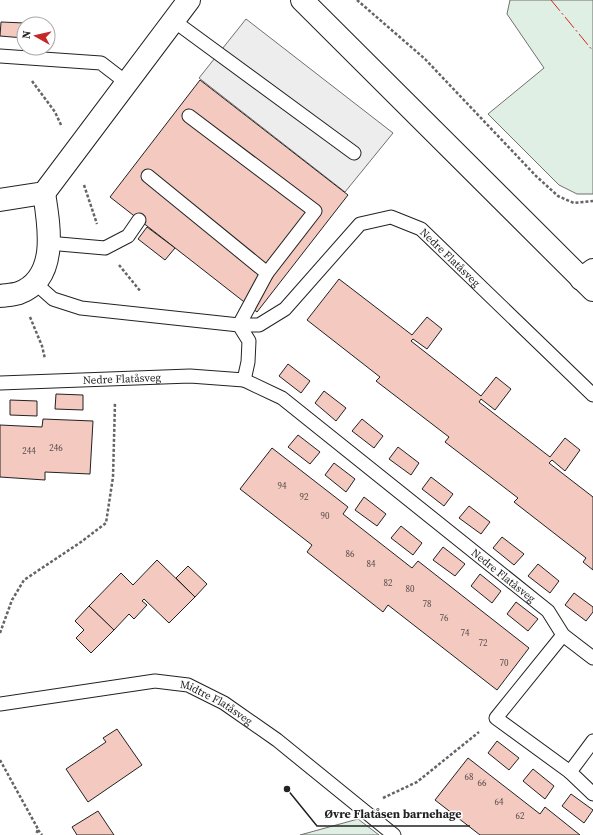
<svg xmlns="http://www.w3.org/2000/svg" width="593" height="835" viewBox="0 0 593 835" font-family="'Source Serif 4',serif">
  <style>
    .green { fill: #e0efe3; stroke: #6f6f6f }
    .parking { fill: #ededed; stroke: #6f6f6f }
    .building { fill: #f3c9c0; stroke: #222 }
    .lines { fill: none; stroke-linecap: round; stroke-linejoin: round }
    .service-casing { stroke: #222; stroke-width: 15 }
    .minor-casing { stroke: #222; stroke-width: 24 }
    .tertiary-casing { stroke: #222; stroke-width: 24 }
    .path { stroke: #646464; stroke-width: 2.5; stroke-dasharray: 3 2; stroke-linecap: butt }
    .service { stroke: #fff; stroke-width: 13 }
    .minor { stroke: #fff; stroke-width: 22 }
    .tertiary { stroke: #fff; stroke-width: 22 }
    .power { stroke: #c62828; stroke-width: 1; stroke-dasharray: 14 3 2 3; stroke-linecap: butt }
    .labels { text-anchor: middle; stroke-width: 3; stroke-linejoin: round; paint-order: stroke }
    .number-label { font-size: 9px; fill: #564c4a }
    .street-label { font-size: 11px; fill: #222; stroke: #fff }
    .leader { fill: none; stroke: #222; stroke-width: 1.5 }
    .callout-dot { fill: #222; stroke: #fff; stroke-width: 1.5 }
    .callout-label { font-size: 12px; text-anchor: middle; font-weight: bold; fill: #222; stroke: #fff; stroke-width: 3; stroke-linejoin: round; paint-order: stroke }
  </style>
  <rect width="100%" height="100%" fill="#fff"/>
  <g class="green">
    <polygon points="510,0 593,0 593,194 577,194 559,185 488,114 544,68 507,14"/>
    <polygon points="358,819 379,835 300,835"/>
  </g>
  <polygon class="parking" points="246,19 393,133 345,192 199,78"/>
  <g class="building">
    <polygon points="1,22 25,23 24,38 0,36"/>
    <polygon points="200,80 348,195 257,312 110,197"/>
    <polygon points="147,227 175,248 165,260 138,239"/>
    <polygon points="339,279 412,335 427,317 442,329 427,349 413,339 411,341 481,396 496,377 511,389 495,410 481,399 479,402 550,457 565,438 580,450 565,471 552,460 549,463 593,497 593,570 583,562 586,558 514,502 518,498 445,442 449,437 376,381 380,377 307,320"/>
    <polygon points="288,364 310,381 301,393 279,376"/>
    <polygon points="324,391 346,408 336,421 315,403"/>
    <polygon points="56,394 83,395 83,410 55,409"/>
    <polygon points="10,400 37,401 37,416 10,415"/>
    <polygon points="43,419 93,421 90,474 45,472 45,480 0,477 0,425 42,427"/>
    <polygon points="362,419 383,436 374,448 352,431"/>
    <polygon points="298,435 320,452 310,464 288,447"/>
    <polygon points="398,447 419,463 411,475 389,459"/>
    <polygon points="272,448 348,507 343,514 412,568 418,561 529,648 497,690 388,605 383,612 307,552 312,545 240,489"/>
    <polygon points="334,463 355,479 346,492 325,475"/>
    <polygon points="431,477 453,494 444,506 422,489"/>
    <polygon points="364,497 386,514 377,526 355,510"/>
    <polygon points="469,506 490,522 481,534 459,518"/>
    <polygon points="401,526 422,543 413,555 391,538"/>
    <polygon points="502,537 524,554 514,565 493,548"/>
    <polygon points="443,547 465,564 455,576 433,560"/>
    <polygon points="157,560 195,597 169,623 144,599 142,601 147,605 134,619 129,614 114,630 89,606 121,573 133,585"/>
    <polygon points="538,564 559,581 550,593 528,576"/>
    <polygon points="188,566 207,584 195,597 176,578"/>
    <polygon points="480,574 501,591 492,603 471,586"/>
    <polygon points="574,593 593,607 593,612 586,621 565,605"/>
    <polygon points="516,602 538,619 528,631 507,614"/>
    <polygon points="89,606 114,630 91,653 76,638 84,630 75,621"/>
    <polygon points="117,729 142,765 88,802 66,769 106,742 103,738"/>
    <polygon points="497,741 519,758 509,770 488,753"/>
    <polygon points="468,758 540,814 545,807 580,835 480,835 435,800"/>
    <polygon points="533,769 554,786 545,799 523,781"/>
    <polygon points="571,794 593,810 584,823 562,806"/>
    <polygon points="98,811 114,835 77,835 72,827"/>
  </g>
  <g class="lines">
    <g class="service-casing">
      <g id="service">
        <polyline points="174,21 354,153"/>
        <polyline points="0,56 101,63 127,83"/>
        <path id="s1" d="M189 116 315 211 267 273 239 325H259L285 309 360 224 391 217 421 229 593 395"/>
        <polyline points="148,176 267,273"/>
        <polyline points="48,243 105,248 128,236 139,220"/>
        <path id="s2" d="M244 380 282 398 548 611 563 635 593 658"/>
        <path id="s3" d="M0 383 190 376 244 380 248 362 249 341 239 325 81 308 53 299 35 283"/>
        <polyline points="563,635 496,718 570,772"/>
        <path id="s4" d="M0 704 155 681 188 685 224 703 277 740 394 835"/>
        <polyline points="593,741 570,772 593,794"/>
      </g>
    </g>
    <g class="minor-casing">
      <g id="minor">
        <polyline points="0,200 44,193 189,0"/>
        <polyline points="581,279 593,270"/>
        <path d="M0 296C6 295 13 295 19 293 59 278 49 225 44 193"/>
      </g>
    </g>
    <g class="tertiary-casing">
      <polyline id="tertiary" points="302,0 593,290"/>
    </g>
    <g class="path">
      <polyline points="357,0 425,59 536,176 558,196 574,203 593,201"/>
      <polyline points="32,81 55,112 61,125"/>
      <polyline points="84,185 97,224"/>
      <polyline points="119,265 141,292"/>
      <polyline points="30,317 42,346 45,359"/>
      <polyline points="0,633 12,600 24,580 81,542 106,523 113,477 115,402"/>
      <polyline points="0,760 38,829 36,835"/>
      <polyline points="383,798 417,782 479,732"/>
      <polyline points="38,830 42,835"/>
    </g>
    <use href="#service" class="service"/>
    <use href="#minor" class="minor"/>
    <use href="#tertiary" class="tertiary"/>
    <polyline class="power" points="551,0 593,51"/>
  </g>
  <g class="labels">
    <g class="number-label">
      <text x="56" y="451">246</text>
      <text x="29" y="454">244</text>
      <text x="282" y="489">94</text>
      <text x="304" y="500">92</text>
      <text x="325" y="519">90</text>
      <text x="350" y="557">86</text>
      <text x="371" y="567">84</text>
      <text x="388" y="586">82</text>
      <text x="410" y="592">80</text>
      <text x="427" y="607">78</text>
      <text x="444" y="621">76</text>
      <text x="465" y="636">74</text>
      <text x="483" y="646">72</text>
      <text x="504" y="666">70</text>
      <text x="469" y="780">68</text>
      <text x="482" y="786">66</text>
      <text x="499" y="805">64</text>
      <text x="520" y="819">62</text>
    </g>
    <g class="street-label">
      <text dy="4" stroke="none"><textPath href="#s1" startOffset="564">Nedre Flatåsveg</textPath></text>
      <text dy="4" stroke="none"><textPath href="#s3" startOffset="122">Nedre Flatåsveg</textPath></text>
      <text dy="4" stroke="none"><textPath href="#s2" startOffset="326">Nedre Flatåsveg</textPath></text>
      <text dy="4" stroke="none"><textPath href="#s4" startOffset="223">Midtre Flatåsveg</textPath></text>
    </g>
  </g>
  <path class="leader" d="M287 789L317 826H470"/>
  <circle class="callout-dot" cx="287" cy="789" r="4"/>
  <g class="callout-label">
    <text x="393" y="818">Øvre Flatåsen barnehage</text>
  </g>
  <g transform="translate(36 36) rotate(278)"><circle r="19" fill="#ffffff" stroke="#a7a7a7"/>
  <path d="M0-3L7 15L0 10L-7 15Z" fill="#c62828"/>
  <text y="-6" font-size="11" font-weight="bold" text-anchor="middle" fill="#222222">N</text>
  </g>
</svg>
